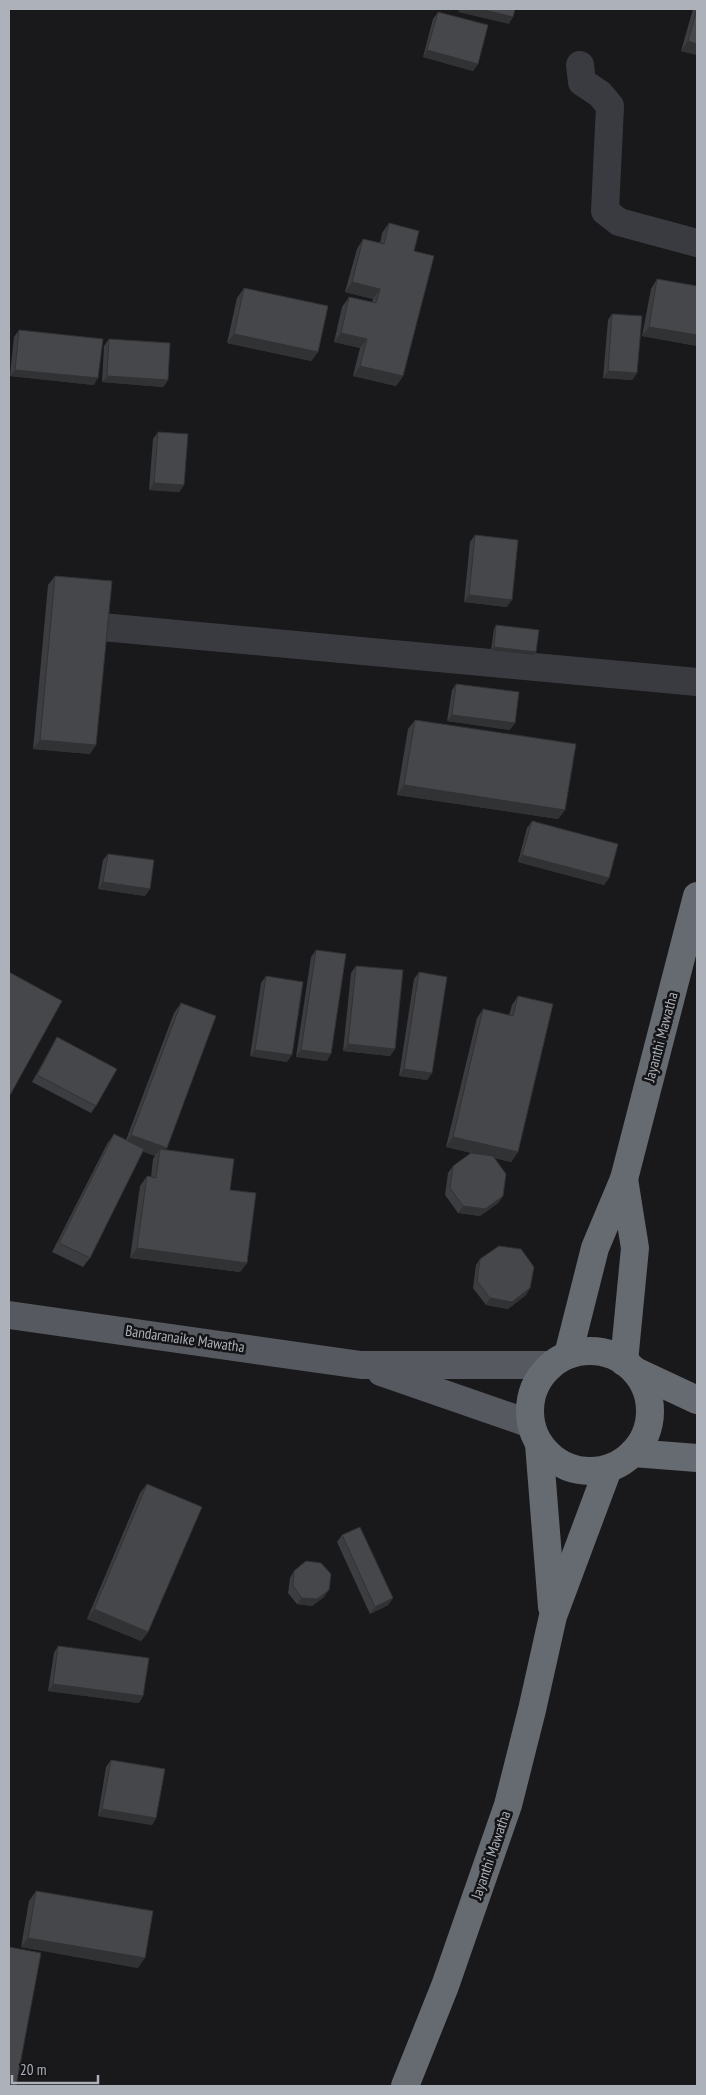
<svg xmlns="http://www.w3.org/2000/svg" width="706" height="2095" viewBox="0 0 706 2095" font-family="'PT Sans Narrow',sans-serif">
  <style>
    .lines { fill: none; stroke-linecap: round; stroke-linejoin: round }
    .minor { stroke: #3a3b40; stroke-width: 28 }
    .major { stroke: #56595f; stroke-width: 28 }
    .highway { stroke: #666a71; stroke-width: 28 }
    .wall { fill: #3c3d40 }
    .shaded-wall { fill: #313234 }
    .building { fill: #46474b; stroke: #313234 }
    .labels { text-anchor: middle; stroke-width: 5; stroke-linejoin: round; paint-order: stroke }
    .street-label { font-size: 15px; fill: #acb1ba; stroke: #141416 }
  </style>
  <rect width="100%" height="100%" fill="#19191b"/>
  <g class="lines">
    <g class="minor">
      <polyline points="580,65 582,82 600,94 610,106 605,211 619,222 697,243"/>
      <polyline points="102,627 697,682"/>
    </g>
    <g class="major">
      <polyline points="9,1315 361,1365 551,1365"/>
      <polyline points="381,1372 531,1424"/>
    </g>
    <g class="highway">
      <polyline points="624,1179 635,1248 624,1362"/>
      <circle cx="590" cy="1411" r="60"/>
      <polyline points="568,1355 595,1248 624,1179 697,896"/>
      <polyline points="635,1371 697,1400"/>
      <polyline points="539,1444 552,1607"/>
      <polyline points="633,1453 697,1458"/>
      <polyline points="405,2086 445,1986 508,1805 532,1710 553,1616 608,1469"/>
    </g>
  </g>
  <g class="wall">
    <polygon points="693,9 697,9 697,55 681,51"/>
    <polygon points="438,12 478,64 473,71 423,57 433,19"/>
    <polygon points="389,223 414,251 403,376 396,386 353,376 360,348 334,342 342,307 349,297 372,302 373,299 345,292 357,249 363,239 380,243 382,233"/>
    <polygon points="657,279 697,286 697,346 642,336 651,289"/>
    <polygon points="244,288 318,352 311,361 227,343 237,298"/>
    <polygon points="612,314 637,373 632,380 603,378 608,320"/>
    <polygon points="19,330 94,385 10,376 14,337"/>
    <polygon points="109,339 168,380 163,387 102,382 104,346"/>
    <polygon points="158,432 184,485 179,492 149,490 153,439"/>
    <polygon points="475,535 507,607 464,602 470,542"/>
    <polygon points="55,576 90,754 33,749 48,585"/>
    <polygon points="496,625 534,655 491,650 494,629"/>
    <polygon points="456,684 510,730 447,721 452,690"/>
    <polygon points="415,720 565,810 558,819 397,795 408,729"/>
    <polygon points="532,821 609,878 604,885 518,862 527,828"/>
    <polygon points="108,854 145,896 98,889 103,860"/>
    <polygon points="316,950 327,1061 296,1057 311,957"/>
    <polygon points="356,966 395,1049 390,1056 343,1051 351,973"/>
    <polygon points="419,972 432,1073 427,1080 399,1076 414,979"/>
    <polygon points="266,976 287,1062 250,1056 261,983"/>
    <polygon points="518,996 518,1152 511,1162 494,1158 503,1196 498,1203 480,1216 458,1213 445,1195 448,1173 453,1166 476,1154 446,1147 477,1018 483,1009 509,1015 512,1005"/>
    <polygon points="181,1003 165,1150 230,1190 247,1263 240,1272 130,1258 140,1186 147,1176 151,1177 153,1159 155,1156 143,1151 90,1258 83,1267 52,1252 107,1144 114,1134 126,1140 174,1013"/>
    <polygon points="57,1037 96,1106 91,1113 32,1082 53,1044"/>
    <polygon points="480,1259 530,1288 526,1295 508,1309 486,1305 473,1288 476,1265"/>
    <polygon points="147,1484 148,1632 141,1641 87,1619 140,1493"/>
    <polygon points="342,1535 393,1598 388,1605 370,1614 337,1542"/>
    <polygon points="294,1571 324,1597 312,1606 297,1604 288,1593 290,1578"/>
    <polygon points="58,1646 143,1696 139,1703 48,1691 54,1653"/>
    <polygon points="111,1760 156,1818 152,1825 98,1816 106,1767"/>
    <polygon points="36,1891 138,1968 21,1947 29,1901"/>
  </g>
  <g class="shaded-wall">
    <polygon points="460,9 480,9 513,17 509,24 458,12"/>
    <polygon points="688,41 697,44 697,55 681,51"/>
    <polygon points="427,50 478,64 473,71 423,57"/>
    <polygon points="352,282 380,289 373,299 345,292"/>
    <polygon points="649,327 697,335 697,346 642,336"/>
    <polygon points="341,333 367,339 360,348 334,342"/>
    <polygon points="234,334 318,352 311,361 227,343"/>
    <polygon points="360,366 403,376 396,386 353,376"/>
    <polygon points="15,370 98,378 94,385 10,376"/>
    <polygon points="608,371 637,373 632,380 603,378"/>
    <polygon points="107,376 168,380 163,387 102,382"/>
    <polygon points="154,483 184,485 179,492 149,490"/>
    <polygon points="469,595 512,600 507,607 464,602"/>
    <polygon points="494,647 536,652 534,655 491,650"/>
    <polygon points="452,715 515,723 510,730 447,721"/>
    <polygon points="40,740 96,745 90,754 33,749"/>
    <polygon points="404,785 565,810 558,819 397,795"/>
    <polygon points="522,855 609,878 604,885 518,862"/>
    <polygon points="103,882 150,889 145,896 98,889"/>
    <polygon points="348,1044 395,1049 390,1056 343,1051"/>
    <polygon points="255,1050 292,1055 287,1062 250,1056"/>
    <polygon points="301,1050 331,1054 327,1061 296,1057"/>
    <polygon points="404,1069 432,1073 427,1080 399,1076"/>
    <polygon points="131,1135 167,1148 160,1158 160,1149 155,1156 124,1145"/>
    <polygon points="453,1137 518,1152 511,1162 446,1147"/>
    <polygon points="503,1196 498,1203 480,1216 458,1213 463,1206"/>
    <polygon points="137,1248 247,1263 240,1272 130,1258"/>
    <polygon points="530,1288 526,1295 508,1309 486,1305 490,1298"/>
    <polygon points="329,1590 324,1597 312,1606 297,1604 302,1598"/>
    <polygon points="393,1598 388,1605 370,1614 375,1607"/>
    <polygon points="94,1609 148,1632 141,1641 87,1619"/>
    <polygon points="53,1684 143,1696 139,1703 48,1691"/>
    <polygon points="102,1809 156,1818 152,1825 98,1816"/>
    <polygon points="28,1938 145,1958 138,1968 21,1947"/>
  </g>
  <g class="building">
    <polygon points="480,9 515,9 513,17"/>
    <polygon points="697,9 697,44 688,41"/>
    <polygon points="438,12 488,25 478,64 427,50"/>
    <polygon points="389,223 419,231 414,251 434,256 403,376 360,366 367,339 341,333 349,297 376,303 380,289 352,282 363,239 384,244"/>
    <polygon points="657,279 697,286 697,335 649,327"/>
    <polygon points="244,288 328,306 318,352 234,334"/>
    <polygon points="612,314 642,316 637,373 608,371"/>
    <polygon points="19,330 103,339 98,378 15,370"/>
    <polygon points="109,339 170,343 168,380 107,376"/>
    <polygon points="158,432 188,434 184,485 154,483"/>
    <polygon points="475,535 518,540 512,600 469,595"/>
    <polygon points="55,576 112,581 96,745 40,740"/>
    <polygon points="496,625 539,630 536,652 494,647"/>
    <polygon points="456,684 519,692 515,723 452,715"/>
    <polygon points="415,720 576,744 565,810 404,785"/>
    <polygon points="532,821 618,844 609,878 522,855"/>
    <polygon points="108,854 154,860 150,889 103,882"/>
    <polygon points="316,950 346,954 331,1054 301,1050"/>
    <polygon points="356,966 403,970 395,1049 348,1044"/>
    <polygon points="9,972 62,1001 9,1097"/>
    <polygon points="419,972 447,977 432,1073 404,1069"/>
    <polygon points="266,976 303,982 292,1055 255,1050"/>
    <polygon points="518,996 553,1004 518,1152 453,1137 483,1009 513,1016"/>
    <polygon points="181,1003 216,1016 167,1148 131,1135"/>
    <polygon points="57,1037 117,1069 96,1106 37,1075"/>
    <polygon points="114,1134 144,1149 90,1258 59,1243"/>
    <polygon points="160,1149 234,1159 230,1190 256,1193 247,1263 137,1248 147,1176 156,1178"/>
    <polygon points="471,1153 493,1156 506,1174 503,1196 485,1209 463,1206 450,1188 453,1166"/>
    <polygon points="499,1246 521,1249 534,1267 530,1288 512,1302 490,1298 477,1281 480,1259"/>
    <polygon points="147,1484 202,1507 148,1632 94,1609"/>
    <polygon points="360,1527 393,1598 375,1607 342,1535"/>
    <polygon points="306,1561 321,1563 331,1574 329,1590 317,1599 302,1598 293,1586 294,1571"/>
    <polygon points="58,1646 149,1658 143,1696 53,1684"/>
    <polygon points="111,1760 165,1769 156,1818 102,1809"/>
    <polygon points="36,1891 153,1911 145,1958 28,1938"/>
    <polygon points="9,1947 41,1953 16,2086 9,2084"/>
  </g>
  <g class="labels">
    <g class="street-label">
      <text transform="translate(661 1037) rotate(-75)" y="5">Jayanthi Mawatha</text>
      <text transform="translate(185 1339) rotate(8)" y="5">Bandaranaike Mawatha</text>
      <text transform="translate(491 1855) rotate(-71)" y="5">Jayanthi Mawatha</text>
    </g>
  </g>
  <rect width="706" height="2095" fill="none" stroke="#acb1ba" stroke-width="20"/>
  <path d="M12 2075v8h86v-8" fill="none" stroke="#acb1ba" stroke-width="2.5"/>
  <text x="20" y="2075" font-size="15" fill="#acb1ba" stroke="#141416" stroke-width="4" paint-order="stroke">20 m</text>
</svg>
